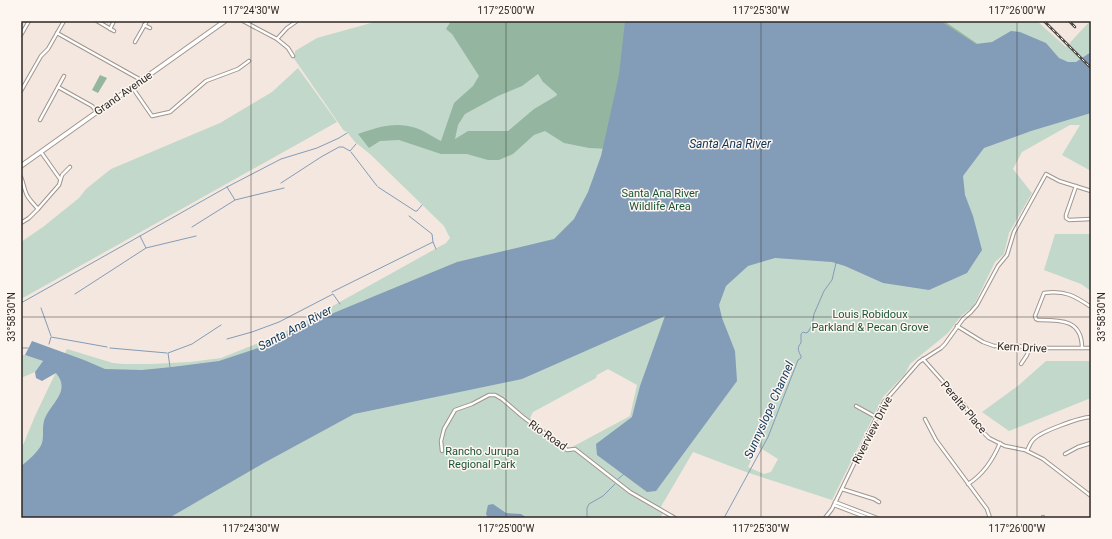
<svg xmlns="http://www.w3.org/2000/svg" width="1112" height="539" viewBox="0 0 1112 539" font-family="Roboto,sans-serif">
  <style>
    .green { fill: #c2d8ca; fill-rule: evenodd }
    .forest { fill: #94b6a0; fill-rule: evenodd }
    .water { fill: #839cb7 }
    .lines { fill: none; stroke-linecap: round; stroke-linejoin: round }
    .stream { stroke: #839cb7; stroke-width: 1 }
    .street-casing { stroke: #a0958d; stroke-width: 4.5 }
    .secondary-casing { stroke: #a0958d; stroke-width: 5.5 }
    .street { stroke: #fff; stroke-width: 2.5 }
    .secondary { stroke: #fff; stroke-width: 3.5 }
    .rail-casing { stroke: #4f4945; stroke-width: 2.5 }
    .rail { stroke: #fdf6f0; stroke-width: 1; stroke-dasharray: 3; stroke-linecap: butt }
    .ticks { fill: none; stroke: #2c2724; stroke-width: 1; stroke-opacity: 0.45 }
    .labels { text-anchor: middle; stroke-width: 3; stroke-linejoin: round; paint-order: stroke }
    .street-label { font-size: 11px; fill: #2c2724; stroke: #fdf6f0 }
    .park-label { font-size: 11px; fill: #1b5537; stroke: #fdf6f0 }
    .water-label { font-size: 12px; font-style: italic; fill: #0e355a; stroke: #fdf6f0 }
    .neatline { fill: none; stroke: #2c2724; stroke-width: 1.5 }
    .ticks-label { font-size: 10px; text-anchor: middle; fill: #2c2724 }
  </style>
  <rect width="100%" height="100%" fill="#f4e7df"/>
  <g class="green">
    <path d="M374 21H1037L1066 47 1090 21H1091V171L1062 155 1080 125H1070L1022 152 1013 169 1032 193 1009 233 1004 254 995 262 973 307 961 316 948 333 910 364 905 374 883 397 832 500 746 472 693 452 659 510 663 513 660 518H21V450L35 416 67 349 113 363 123 364H151L190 362 221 358 256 344 293 328 446 243 450 238 444 226 370 154 355 142 346 131H344L293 57 295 55V51L317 38 371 23ZM608 369 637 385 630 416 574 446 570 449 530 418 533 412 596 378 597 375ZM757 446 778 459 771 472 764 474 748 467Z"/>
    <polygon points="298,68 337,122 21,299 21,242 43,227 79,198 86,189 111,169 220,123 272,92"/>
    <polygon points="1055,234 1091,234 1091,291 1081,284 1044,270"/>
    <polygon points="21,355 25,355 43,361 35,372 21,378"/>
    <polygon points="1046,361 1091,361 1091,398 1009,431 982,412 1019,385"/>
  </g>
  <g class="forest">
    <path d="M451 21H944L979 45 1037 40 610 149 589 148 564 143 545 131 534 135 513 154 499 160H488L467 154H441L399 140 380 141 369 148 358 134C377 127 396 121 416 128 425 131 433 137 441 141L454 103 473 86 479 76 452 34 446 29ZM538 74 543 82 557 94 556 96 534 109 508 131H468L455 139 458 125 465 114 498 96 522 86Z"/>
    <polygon points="100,75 107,78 98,93 92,90"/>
  </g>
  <g class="water">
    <path d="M625 21H940L976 44 992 42 1011 31 1020 32 1046 43 1059 58 1068 62H1076L1091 52V113L1031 131 984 148 963 176 965 195 973 216 982 250 967 273 929 290 883 283 845 266 832 262 775 258 748 266 726 286 719 305 722 318 735 351 737 381 656 491 647 492 597 455 596 444 632 417 640 386 665 316 522 379 354 414 262 464 169 518H21V466C27 462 40 450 42 443 44 436 42 428 44 421 49 404 72 392 56 373L42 381 36 378 35 372 43 361 25 355 32 341 84 360 105 369 142 370 172 367 219 361 258 348 319 319 457 262 554 239 574 219 588 192 601 156 619 75Z"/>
    <polygon points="493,504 506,513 521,514 527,518 488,518 486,514 488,505"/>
  </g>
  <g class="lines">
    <g class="stream">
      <polyline points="351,152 377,186"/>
      <polyline points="281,183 321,157 339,147 343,147 350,151 356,144"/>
      <polyline points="378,187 415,211 417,211 422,205"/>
      <polyline points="235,200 284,188"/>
      <polyline points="409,216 432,234 433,242"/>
      <polyline points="192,227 235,200 227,187"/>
      <polyline points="146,248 196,236"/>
      <polyline points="332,292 433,242 436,249"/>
      <polyline points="75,294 146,248 140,236"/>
      <polyline points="21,303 140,236 227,187 281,159 317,148 339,138 347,133"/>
      <polyline points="41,308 51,336"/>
      <polyline points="227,339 252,332 279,322 333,294 340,304"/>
      <polyline points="49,344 51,337 107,347"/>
      <polyline points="21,348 28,348"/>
      <polyline points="110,348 167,353"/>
      <polyline points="170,367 168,353 192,344 221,325"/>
      <polyline points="618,479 624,474"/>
      <polyline points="587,518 587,508 589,504 603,496 615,484"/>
      <path d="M724 518 768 437 798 360 801 358V356C798 351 797 347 801 343V334L803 332 806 333 808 332 812 325 814 314 824 291 832 280 836 263H837"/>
    </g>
    <g class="street-casing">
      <g id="street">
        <polyline points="97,21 114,31"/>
        <polyline points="243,21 277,39 288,48 293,56"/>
        <polyline points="144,25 150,28"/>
        <polyline points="110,29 114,21"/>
        <polyline points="57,33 141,80"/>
        <polyline points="21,35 29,21"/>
        <polyline points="277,39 287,28 297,21"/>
        <polyline points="135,42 147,21"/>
        <polyline points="58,87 92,106 97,112"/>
        <polyline points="132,87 152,116 170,112 206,81 238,69 249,61"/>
        <polyline points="21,91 41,56 48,49 64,21"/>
        <polyline points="40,120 64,76"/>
        <polyline points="41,152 60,179"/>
        <path d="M21 177C23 182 24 188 26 193 28 199 34 204 38 209"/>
        <polyline points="1076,186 1066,215 1066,218 1069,220 1091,219"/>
        <polyline points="21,223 29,218 38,209 59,185 62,175 70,167"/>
        <polyline points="957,326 983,342 994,346 1019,346 1029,348 1091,348"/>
        <path d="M1082 348C1082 319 1060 320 1038 320L1036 319 1035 316 1044 293C1065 290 1075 296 1091 307"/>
        <polyline points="923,359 964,405 982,431 989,438 1005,446 1025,450 1043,459 1091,496"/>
        <polyline points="1021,364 1027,355 1029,348"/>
        <polyline points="856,406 876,417"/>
        <polyline points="925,419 936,440 987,509 990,518"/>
        <polyline points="442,451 441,441 444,429 455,410 472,404 489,395 495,395 502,399 523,417 567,450 575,449 630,492 675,518"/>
        <path d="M1027 451C1029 447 1030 443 1033 440 1039 432 1081 417 1091 417"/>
        <polyline points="1065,454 1078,447 1091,443"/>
        <path d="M968 484C984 474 993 460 1000 443"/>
        <polyline points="842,489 874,499 879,502"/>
        <polyline points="835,502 877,518"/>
        <polyline points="834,505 868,518"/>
        <polyline points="825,518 832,509 884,402 919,362 941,348 945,344 963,319 971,312 977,305 998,266 1007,255 1014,232 1046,174 1059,181 1091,191"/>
        <polyline points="1043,518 1043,517"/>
      </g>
    </g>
    <g class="secondary-casing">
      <polyline id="secondary" points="21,166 225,21"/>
    </g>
    <use href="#street" class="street"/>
    <use href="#secondary" class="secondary"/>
    <g class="rail-casing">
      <g id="rail">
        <polyline points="1044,21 1091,68"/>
        <polyline points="1069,21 1075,27"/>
      </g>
    </g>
    <use href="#rail" class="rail"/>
  </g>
  <path class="ticks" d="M251 21V518M506 21V518M761 21V518M1017 21V518M21 317H1091"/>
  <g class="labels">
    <g class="street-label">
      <text transform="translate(123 93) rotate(-35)" y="4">Grand Avenue</text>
      <text transform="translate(1022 347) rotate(3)" y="4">Kern Drive</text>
      <text transform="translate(964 407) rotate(50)" y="4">Peralta Place</text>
      <text transform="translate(872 430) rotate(-63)" y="4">Riverview Drive</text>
      <text transform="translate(548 435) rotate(35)" y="4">Rio Road</text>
    </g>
    <g class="park-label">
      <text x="660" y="197">Santa Ana River<tspan x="660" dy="13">Wildlife Area</tspan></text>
      <text x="870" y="318">Louis Robidoux<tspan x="870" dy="13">Parkland &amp; Pecan Grove</tspan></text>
      <text x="482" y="455">Rancho Jurupa<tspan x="482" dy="13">Regional Park</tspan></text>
    </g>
    <g class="water-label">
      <text x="730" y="148">Santa Ana River</text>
      <text transform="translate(295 328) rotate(-28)" y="4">Santa Ana River</text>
      <text transform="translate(769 410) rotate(-66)" y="4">Sunnyslope Channel</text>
    </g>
  </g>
  <rect width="1112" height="539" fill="none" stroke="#fdf6f0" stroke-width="44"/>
  <rect x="22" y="22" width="1068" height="495" class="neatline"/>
  <g class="ticks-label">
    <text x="251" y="14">117°24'30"W</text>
    <text x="506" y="14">117°25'00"W</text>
    <text x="761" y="14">117°25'30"W</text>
    <text x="1017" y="14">117°26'00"W</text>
    <text transform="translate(1101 317) rotate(-90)" y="4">33°58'30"N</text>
    <text transform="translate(11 317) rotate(-90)" y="4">33°58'30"N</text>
    <text x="251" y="532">117°24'30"W</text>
    <text x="506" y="532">117°25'00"W</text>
    <text x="761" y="532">117°25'30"W</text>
    <text x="1017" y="532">117°26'00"W</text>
  </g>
</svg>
